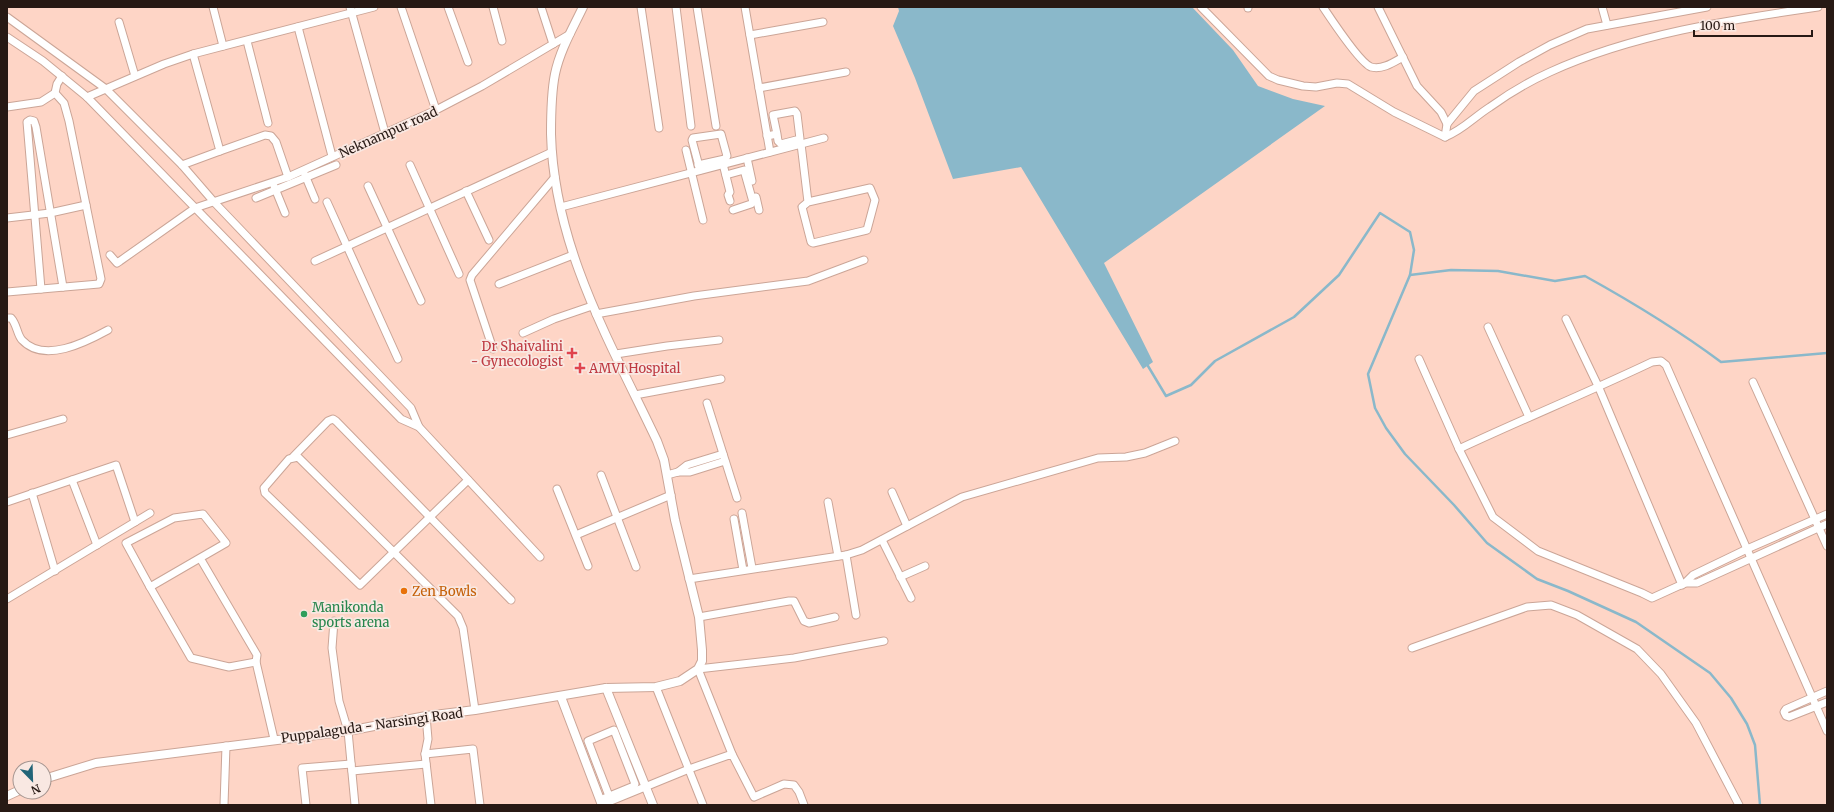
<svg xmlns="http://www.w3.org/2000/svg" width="1834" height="812" viewBox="0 0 1834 812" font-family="Merriweather,serif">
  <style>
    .water { fill: #8ab8ca }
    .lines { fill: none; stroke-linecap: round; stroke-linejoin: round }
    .stream { stroke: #8ab8ca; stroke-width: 2.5 }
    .minor-casing { stroke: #cba597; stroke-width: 9 }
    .tertiary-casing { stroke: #cba597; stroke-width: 10 }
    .minor { stroke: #fff; stroke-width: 7 }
    .tertiary { stroke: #fff; stroke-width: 8 }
    .health-dot { fill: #e0444e; stroke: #f9e8e2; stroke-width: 1.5 }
    .food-dot { fill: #e8710a; stroke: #f9e8e2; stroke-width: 1.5 }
    .leisure-dot { fill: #2e9e5b; stroke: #f9e8e2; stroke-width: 1.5 }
    .labels { text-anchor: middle; stroke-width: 3.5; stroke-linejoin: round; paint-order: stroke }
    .street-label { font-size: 13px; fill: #271914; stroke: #f9e8e2 }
    .health-label { font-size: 13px; fill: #be3a42; stroke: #f9e8e2; text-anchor: end }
    .food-label { font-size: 13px; fill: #c56008; stroke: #f9e8e2; text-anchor: start }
    .leisure-label { font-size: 13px; fill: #27864d; stroke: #f9e8e2; text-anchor: start }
  </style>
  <rect width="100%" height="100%" fill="#fed5c6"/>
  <polygon class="water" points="898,7 1192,7 1233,50 1258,86 1293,99 1325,106 1104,263 1153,362 1143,369 1021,167 953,179 915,78 893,26 899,11"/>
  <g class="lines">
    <g class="stream">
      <path d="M1410 275 1451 270 1498 271 1555 281 1585 276C1632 302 1678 330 1721 362L1827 353"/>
      <polyline points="1148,366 1166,396 1191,385 1215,361 1294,317 1339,275 1380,213 1410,232 1414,250 1410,275 1368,374 1375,408 1386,428 1405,454 1454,505 1487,543 1537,579 1568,591 1636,622 1710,673 1731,698 1747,724 1755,745 1760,805"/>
    </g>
    <g class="minor-casing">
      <g id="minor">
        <polyline points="213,7 223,46"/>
        <polyline points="350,7 385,133"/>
        <polyline points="401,7 436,110"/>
        <polyline points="448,7 468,62"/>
        <polyline points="493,7 502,41"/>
        <polyline points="541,7 553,44"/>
        <polyline points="641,7 659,128"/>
        <polyline points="676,7 691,126"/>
        <polyline points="697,7 716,126"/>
        <polyline points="745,7 770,152"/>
        <path d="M1201 7 1269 76 1278 80 1303 86 1316 87 1337 83 1348 84 1394 112 1445 137C1463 130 1474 117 1490 107 1508 94 1530 81 1550 72 1633 34 1729 20 1818 7"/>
        <polyline points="1248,7 1248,8"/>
        <path d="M1323 7C1331 19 1360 63 1371 67 1383 70 1394 62 1403 57"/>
        <polyline points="1378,7 1417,86 1441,112 1447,124"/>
        <polyline points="1602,7 1607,25"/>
        <polyline points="7,17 106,89 182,165 214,202 411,408 419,427"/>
        <polyline points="119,22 135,76"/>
        <polyline points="298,27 332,156"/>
        <polyline points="750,35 823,22"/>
        <polyline points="7,37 43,61 87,97 401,419 419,427 540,557"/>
        <polyline points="247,41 268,123"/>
        <polyline points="759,88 846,72"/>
        <polyline points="87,97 164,64 193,54 374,7"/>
        <polyline points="7,107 41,102 55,93"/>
        <polyline points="767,136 777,134 773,115 795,111 797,114 800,139 781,144 778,141 777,134"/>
        <polyline points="1445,137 1447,124 1474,91 1519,62 1550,45 1587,29 1707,7"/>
        <polyline points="801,144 808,202 802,207 811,242 813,243 867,230 875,200 870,188 808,202"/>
        <polyline points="686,150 703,220"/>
        <polyline points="220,151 265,135 271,136 276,142 288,177"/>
        <polyline points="747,158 752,181"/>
        <polyline points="723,164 730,192 728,195 730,201"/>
        <polyline points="182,165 220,151 193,54"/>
        <polyline points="410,165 459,274"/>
        <polyline points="698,165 725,159"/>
        <polyline points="700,170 692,140 693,138 721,134 727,156 725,159 726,163"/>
        <polyline points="305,175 315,199"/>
        <polyline points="726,175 744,170 753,202 751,204 733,210"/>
        <polyline points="274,186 285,213"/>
        <polyline points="368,186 421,301"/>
        <polyline points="466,191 489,240"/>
        <polyline points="756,197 759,210"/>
        <polyline points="256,198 336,165"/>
        <polyline points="327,202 398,359"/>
        <polyline points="561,207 824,138"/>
        <polyline points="7,218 50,213 86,205"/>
        <polyline points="110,255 117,263 120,261 195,208 288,177 436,110 482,86 570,34"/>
        <polyline points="315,261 552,152"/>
        <polyline points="499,284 573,255"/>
        <polyline points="41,289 27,122 30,120 34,121 36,127 63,287"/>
        <polyline points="7,292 99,284 101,279 69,121 64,103 55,93 57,84 62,76"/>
        <polyline points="596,314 694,296 808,281 864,260"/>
        <path d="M7 318H11C17 324 17 335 22 340 44 364 86 342 108 330"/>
        <polyline points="1566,319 1599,388 1682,585"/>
        <polyline points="1488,327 1529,417"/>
        <polyline points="523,333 554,319 592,306"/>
        <polyline points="493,349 470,280 472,275 555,177"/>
        <polyline points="616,354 667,346 719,340"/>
        <polyline points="1419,359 1459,449 1493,517 1538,551 1642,593 1652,598 1685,583 1697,583 1827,524"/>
        <polyline points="1753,382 1827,546"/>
        <polyline points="635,395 721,379"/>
        <polyline points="707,403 737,498"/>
        <polyline points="7,435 63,419"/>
        <path d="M1459 449C1523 419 1589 392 1652 362L1661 361 1666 365 1827 731"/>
        <polyline points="293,457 328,421 333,419 336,421 511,600"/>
        <polyline points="678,472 687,465 723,454"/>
        <polyline points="601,475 636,567"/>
        <polyline points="667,475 678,472 690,472 725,461"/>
        <polyline points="72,480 97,545"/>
        <polyline points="468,480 360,585 265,493 264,488 289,459 298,457 458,616 463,628 475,710"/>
        <polyline points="557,489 588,566"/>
        <polyline points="892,492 907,526"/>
        <polyline points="32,493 55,571"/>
        <polyline points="7,502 116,465 135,522"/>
        <polyline points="828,502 838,556"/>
        <polyline points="742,513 752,568"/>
        <polyline points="734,519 743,570"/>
        <polyline points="576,535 671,495"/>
        <polyline points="882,540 911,598"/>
        <polyline points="846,555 862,550 962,497 1098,458 1126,457 1145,453 1175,441"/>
        <polyline points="200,558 150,587 126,543 174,518 203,514 226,543 200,558 257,655 256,662 274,739"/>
        <polyline points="900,577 925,566"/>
        <polyline points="689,579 846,555 856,615"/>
        <polyline points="1685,583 1693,575 1747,549 1827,514"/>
        <polyline points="150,587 191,658 229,667 256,662"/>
        <polyline points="7,599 150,513"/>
        <polyline points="699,617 789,601 794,601 804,621 809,623 835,617"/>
        <polyline points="334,621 332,648 339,701 348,731 355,805"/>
        <polyline points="1412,648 1527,607 1551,605 1577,615 1637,649 1661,674 1696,723 1739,805"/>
        <polyline points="656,687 703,805"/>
        <polyline points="1827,691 1786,709 1784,712 1786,716 1789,717 1827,702"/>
        <polyline points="426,716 428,739 425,754 431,805"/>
        <polyline points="425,754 473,749 480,805"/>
        <polyline points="732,754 698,669 794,658 884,641"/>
        <polyline points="352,771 426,764"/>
        <polyline points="600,800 634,786 635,784 614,730 588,741 609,796"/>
        <polyline points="224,805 226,746"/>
        <polyline points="306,805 302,768 351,764"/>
        <polyline points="601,805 689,769 732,754 754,797 784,784 794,785 799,792 804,805"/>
      </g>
    </g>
    <g class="tertiary-casing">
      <g id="tertiary">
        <polyline points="606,688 653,805"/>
        <polyline points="561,697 602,805"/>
        <path d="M44 779 96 763 348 731 426 716 475 710 606 688 656 687 680 681 698 669 702 661V650L699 617 675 520 664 460 657 441C610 342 554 247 551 134 551 114 551 94 555 74 560 50 573 28 583 7"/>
        <polyline points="7,796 20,790"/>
      </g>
    </g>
    <use href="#minor" class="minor"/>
    <use href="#tertiary" class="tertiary"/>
  </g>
  <g class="health-dot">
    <path d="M570 347h4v4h4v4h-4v4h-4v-4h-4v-4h4z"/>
    <path d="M578 362h4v4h4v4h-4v4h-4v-4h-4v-4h4z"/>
  </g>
  <circle class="food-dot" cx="404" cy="591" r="4"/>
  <circle class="leisure-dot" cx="304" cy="614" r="4"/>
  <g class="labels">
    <g class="street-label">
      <text transform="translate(388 132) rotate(-24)" y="5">Neknampur road</text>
      <text transform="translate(372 725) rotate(-8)" y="5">Puppalaguda - Narsingi Road</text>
    </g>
    <g class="health-label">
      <text x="563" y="351">Dr Shaivalini<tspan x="563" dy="15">- Gynecologist</tspan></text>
      <text x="589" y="373" text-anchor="start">AMVI Hospital</text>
    </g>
    <g class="food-label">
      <text x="412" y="596">Zen Bowls</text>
    </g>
    <g class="leisure-label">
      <text x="312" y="612">Manikonda<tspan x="312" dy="15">sports arena</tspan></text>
    </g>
  </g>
  <rect width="1834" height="812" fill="none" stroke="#271914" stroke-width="16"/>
  <g transform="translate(32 780) rotate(157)"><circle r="19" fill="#f9e8e2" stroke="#a59590"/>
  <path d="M0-3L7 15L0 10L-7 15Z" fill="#226477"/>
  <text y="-6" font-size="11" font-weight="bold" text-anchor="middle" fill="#271914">N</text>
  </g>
  <path d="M1694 30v6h118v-6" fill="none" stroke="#271914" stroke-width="2"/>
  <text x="1700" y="30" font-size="12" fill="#271914" stroke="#f9e8e2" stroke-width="3" paint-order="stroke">100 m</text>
</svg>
